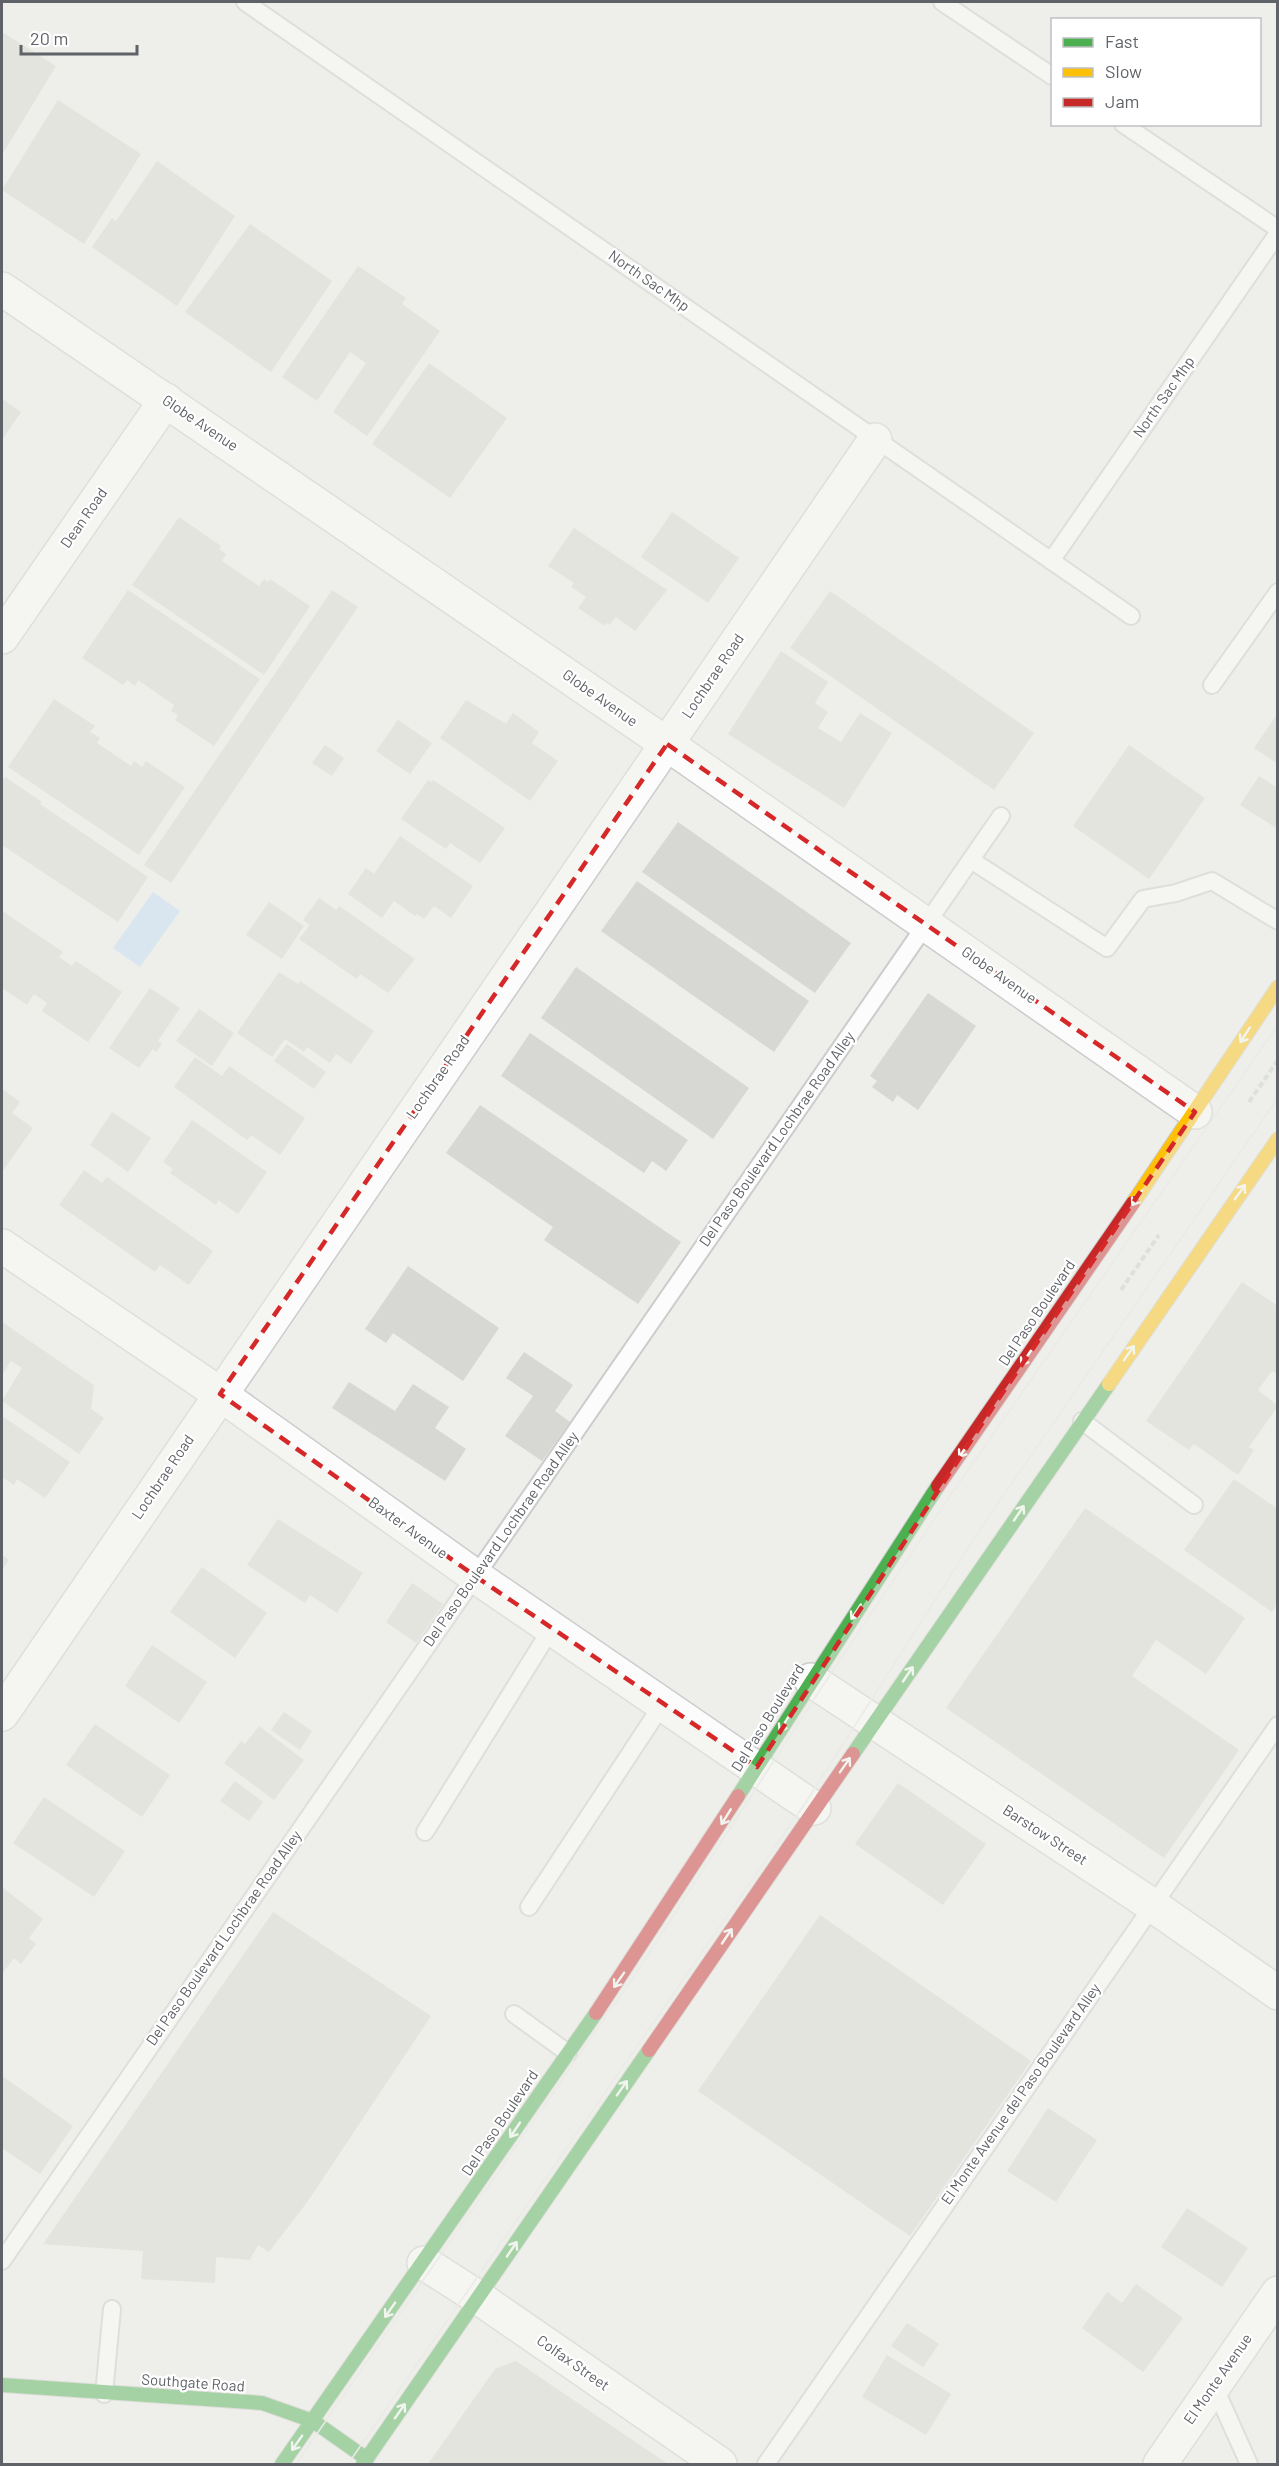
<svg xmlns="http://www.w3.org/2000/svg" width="1279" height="2466" viewBox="0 0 1279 2466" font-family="Barlow,sans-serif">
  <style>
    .water { fill: #c1dcf6 }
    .building { fill: #d7d7d3 }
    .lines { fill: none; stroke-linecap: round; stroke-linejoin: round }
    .lane-casing { stroke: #cbcccc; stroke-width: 20 }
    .street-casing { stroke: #cbcccc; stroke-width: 36 }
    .fast-casing { stroke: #cacaca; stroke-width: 16 }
    .slow-casing { stroke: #cacaca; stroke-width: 16 }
    .jam-casing { stroke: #cacaca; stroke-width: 16 }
    .path { stroke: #cacfcc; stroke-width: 4; stroke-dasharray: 6 3; stroke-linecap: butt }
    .lane { stroke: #fcfcfc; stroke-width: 16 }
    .street { stroke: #fcfcfc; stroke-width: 33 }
    .fast { stroke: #4caf50; stroke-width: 14 }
    .slow { stroke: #ffc107; stroke-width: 14 }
    .jam { stroke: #c62828; stroke-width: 14 }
    .tram { stroke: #e4e4e3; stroke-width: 1.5 }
    .oneway { stroke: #f6fbf6 }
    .marked { fill: none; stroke: #d62828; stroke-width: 4.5; stroke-dasharray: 12 8; stroke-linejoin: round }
    .labels { text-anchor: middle; stroke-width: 4.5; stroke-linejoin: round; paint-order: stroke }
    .street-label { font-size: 15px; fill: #5f6267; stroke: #fff }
  </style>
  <rect width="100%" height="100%" fill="#eeeeea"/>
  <polygon class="water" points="153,892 180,911 140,967 113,948"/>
  <g class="building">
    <polygon points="2,32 56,66 2,155"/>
    <polygon points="58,100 141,154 84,244 2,190"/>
    <polygon points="157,161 235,216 177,306 92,247 112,218 116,221"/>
    <polygon points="250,224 332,281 271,372 185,312"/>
    <polygon points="358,266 406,298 402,304 440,331 367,436 333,412 366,363 350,352 317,401 282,377"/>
    <polygon points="429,363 507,418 450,498 372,444"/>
    <polygon points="2,399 21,412 2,440"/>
    <polygon points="672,512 739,558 708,603 641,557"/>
    <polygon points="179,517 221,546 219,549 226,554 222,561 259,586 264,579 268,582 270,579 310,606 264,675 132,585"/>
    <polygon points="574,528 667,590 635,631 616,617 609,625 606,623 605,626 578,608 586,597 571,587 574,583 548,566"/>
    <polygon points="128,590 260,679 214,746 175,720 178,715 171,711 174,705 138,680 135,686 127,680 123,685 82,658"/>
    <polygon points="332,590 358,607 171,883 144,865"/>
    <polygon points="830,591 1034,733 994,790 790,648"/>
    <polygon points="781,651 828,682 815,703 828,712 818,728 841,742 860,713 892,733 844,808 728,734"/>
    <polygon points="54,699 95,726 90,732 100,738 97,743 131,766 134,761 142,767 146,761 185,787 139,855 8,767"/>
    <polygon points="466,700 506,724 513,713 539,732 532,743 558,761 530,801 440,738"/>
    <polygon points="1278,713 1278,764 1254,748"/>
    <polygon points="398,720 432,743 410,774 376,751"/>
    <polygon points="325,745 344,758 332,776 312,763"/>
    <polygon points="1129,745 1205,798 1149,879 1073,826"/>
    <polygon points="1259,776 1278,788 1278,829 1240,805"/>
    <polygon points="5,777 42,802 40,804 148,877 118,922 2,845 2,781"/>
    <polygon points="428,780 432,782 433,780 505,828 480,863 450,843 446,849 401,819"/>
    <polygon points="678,822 851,943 815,993 642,872"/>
    <polygon points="400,836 473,886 451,918 434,906 424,919 417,914 415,916 394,901 382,918 348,894 366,868 374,874"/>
    <polygon points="637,881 809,1001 774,1052 601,931"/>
    <polygon points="319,898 336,910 339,906 415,959 388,993 360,974 357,979 299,939 310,925 303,920"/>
    <polygon points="269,902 304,926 282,959 246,935"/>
    <polygon points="2,911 63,952 59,957 72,966 76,961 122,992 88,1042 42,1011 47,1003 34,994 27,1005 2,988"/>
    <polygon points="576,967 749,1088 713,1139 541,1018"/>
    <polygon points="279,972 298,984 300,981 374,1031 351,1064 336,1054 330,1063 307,1047 304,1052 285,1039 272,1057 237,1033"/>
    <polygon points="150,988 180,1008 158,1041 162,1044 156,1052 153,1049 139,1068 109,1048"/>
    <polygon points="928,993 976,1026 918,1110 897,1095 893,1102 872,1087 877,1081 870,1076"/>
    <polygon points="199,1009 234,1033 212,1066 176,1041"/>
    <polygon points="530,1033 688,1140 666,1171 652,1161 644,1173 501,1076"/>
    <polygon points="287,1044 326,1072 314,1089 274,1061"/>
    <polygon points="195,1057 222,1076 229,1066 305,1118 280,1155 251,1135 247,1140 174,1087"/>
    <polygon points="2,1089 20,1102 12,1113 33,1128 2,1172"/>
    <polygon points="480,1105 681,1242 638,1304 544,1240 553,1227 446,1153"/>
    <polygon points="112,1112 151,1138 128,1172 90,1145"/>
    <polygon points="192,1120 267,1172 238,1214 218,1200 216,1205 170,1173 173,1169 163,1162"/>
    <polygon points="84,1170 102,1183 107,1177 213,1251 189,1285 160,1265 155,1272 59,1205"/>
    <polygon points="408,1266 499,1328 463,1381 393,1333 386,1343 365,1329"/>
    <polygon points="1242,1282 1278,1306 1278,1375 1272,1371 1258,1390 1278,1406 1249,1447 1254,1450 1238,1475 1194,1444 1189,1450 1146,1421"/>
    <polygon points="2,1322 94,1385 91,1409 104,1418 79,1454 2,1401 22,1368 11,1361 2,1375"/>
    <polygon points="524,1352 573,1385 555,1411 570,1422 542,1461 505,1436 533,1396 506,1378"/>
    <polygon points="349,1382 395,1411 413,1384 449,1407 435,1428 466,1449 445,1481 332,1408"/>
    <polygon points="2,1416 70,1462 45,1498 17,1479 14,1485 2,1477"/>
    <polygon points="1234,1479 1278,1509 1278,1603 1272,1612 1184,1550"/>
    <polygon points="1085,1508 1245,1618 1206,1674 1156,1640 1132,1676 1239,1750 1164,1858 946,1708"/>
    <polygon points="278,1519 363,1573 337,1613 310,1595 305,1603 247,1565"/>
    <polygon points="2,1555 9,1560 2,1570"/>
    <polygon points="202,1567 267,1613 235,1658 170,1612"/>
    <polygon points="412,1583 443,1604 416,1643 386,1622"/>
    <polygon points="152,1645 207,1682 179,1723 125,1686"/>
    <polygon points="284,1712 312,1731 300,1750 271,1730"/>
    <polygon points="95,1724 170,1775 142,1817 66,1765"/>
    <polygon points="259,1726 304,1760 274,1800 224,1763 241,1741 245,1744"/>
    <polygon points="235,1781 263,1802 249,1821 220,1801"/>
    <polygon points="898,1783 986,1844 943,1905 855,1844"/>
    <polygon points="44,1797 125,1851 94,1897 13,1843"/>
    <polygon points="2,1887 43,1919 29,1938 36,1944 21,1964 14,1958 2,1974"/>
    <polygon points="273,1912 431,2016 308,2201 269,2252 258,2245 250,2260 216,2257 215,2283 141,2279 143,2251 43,2244"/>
    <polygon points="820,1915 1031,2061 910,2236 698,2091"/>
    <polygon points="2,2076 73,2126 40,2174 2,2148"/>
    <polygon points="1048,2108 1097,2140 1056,2202 1007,2171"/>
    <polygon points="1187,2208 1248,2248 1222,2287 1161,2247"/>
    <polygon points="1136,2284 1183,2318 1143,2372 1082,2328 1107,2292 1122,2303"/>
    <polygon points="907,2323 939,2344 923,2367 891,2346"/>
    <polygon points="887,2355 951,2394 926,2435 862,2397"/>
    <polygon points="516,2361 668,2464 428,2464 495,2369"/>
  </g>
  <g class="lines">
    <g class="lane-casing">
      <g id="lane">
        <polyline points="245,2 1131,616"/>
        <polyline points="942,2 1052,76"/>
        <polyline points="1123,124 1278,229"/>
        <polyline points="1051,561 1278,233"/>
        <polyline points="1212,685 1278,592"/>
        <polyline points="971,860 1107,948 1143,899 1176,893 1212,881 1278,921"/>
        <polyline points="1082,1421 1194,1505"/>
        <polyline points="425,1832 551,1629"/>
        <polyline points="529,1907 662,1705"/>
        <polyline points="514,2014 568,2053"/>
        <polyline points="2,2261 1001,816"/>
        <polyline points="1214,2386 1249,2464"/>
        <polyline points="104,2394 112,2309"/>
        <polyline points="766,2464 1278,1725"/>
      </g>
    </g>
    <g class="street-casing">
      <g id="street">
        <polyline points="2,289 667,744 1195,1112"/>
        <polyline points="2,637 166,400"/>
        <polyline points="2,1246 220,1394 475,1576 814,1808"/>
        <polyline points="811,1680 1152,1905 1278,1993"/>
        <polyline points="2,1714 875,440"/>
        <polyline points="424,2263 479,2298 720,2464"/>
        <polyline points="1160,2464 1278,2293"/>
      </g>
    </g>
    <g class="fast-casing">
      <g id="fast">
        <polyline points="853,1754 1109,1384"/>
        <polyline points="738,1796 938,1486"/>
        <polyline points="2,2385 262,2403 313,2421 367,2459"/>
        <polyline points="282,2464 596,2013"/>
        <polyline points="363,2464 649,2050"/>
      </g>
    </g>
    <g class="slow-casing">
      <g id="slow">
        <polyline points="1133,1203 1278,987"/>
        <polyline points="1109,1384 1278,1139"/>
      </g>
    </g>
    <g class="jam-casing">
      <g id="jam">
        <polyline points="938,1486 1133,1203"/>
        <polyline points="596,2013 738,1796"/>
        <polyline points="649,2050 853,1754"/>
      </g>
    </g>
    <g class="path">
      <polyline points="1249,1102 1278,1060"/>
      <polyline points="1121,1290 1159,1235"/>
    </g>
    <use href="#lane" class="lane"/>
    <use href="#street" class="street"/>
    <use href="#fast" class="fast"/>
    <use href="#slow" class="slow"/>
    <use href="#jam" class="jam"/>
    <g class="tram">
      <polyline points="296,2464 634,1976 822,1687 948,1499 1278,1025"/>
      <polyline points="348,2464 806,1802 983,1525 1278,1098"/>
    </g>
  </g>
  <defs><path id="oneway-shaft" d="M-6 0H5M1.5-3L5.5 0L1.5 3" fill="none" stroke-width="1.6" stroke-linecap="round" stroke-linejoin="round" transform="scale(1.5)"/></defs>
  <g class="oneway">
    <use href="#oneway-shaft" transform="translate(1245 1035) rotate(123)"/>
    <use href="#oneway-shaft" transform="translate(1240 1192) rotate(-55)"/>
    <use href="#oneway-shaft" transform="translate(1137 1198) rotate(124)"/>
    <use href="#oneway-shaft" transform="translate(1129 1353) rotate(-55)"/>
    <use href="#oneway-shaft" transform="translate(1026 1358) rotate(124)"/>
    <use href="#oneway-shaft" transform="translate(964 1450) rotate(124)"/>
    <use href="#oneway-shaft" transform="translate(1019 1513) rotate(-56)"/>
    <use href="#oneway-shaft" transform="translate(856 1612) rotate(123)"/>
    <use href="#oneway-shaft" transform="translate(908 1674) rotate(-56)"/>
    <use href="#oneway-shaft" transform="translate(784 1724) rotate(122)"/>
    <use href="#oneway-shaft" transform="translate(845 1765) rotate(-55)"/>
    <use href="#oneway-shaft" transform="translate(726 1817) rotate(122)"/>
    <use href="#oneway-shaft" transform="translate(727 1936) rotate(-56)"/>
    <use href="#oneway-shaft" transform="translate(619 1980) rotate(125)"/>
    <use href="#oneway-shaft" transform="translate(622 2088) rotate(-55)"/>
    <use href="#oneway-shaft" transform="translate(515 2130) rotate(124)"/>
    <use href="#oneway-shaft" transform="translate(512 2249) rotate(-56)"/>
    <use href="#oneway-shaft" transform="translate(390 2310) rotate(125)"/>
    <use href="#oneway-shaft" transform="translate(400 2411) rotate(-55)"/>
    <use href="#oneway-shaft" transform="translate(297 2443) rotate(125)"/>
  </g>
  <path d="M0 0H1279V2466H0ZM667 744 1195 1112 997 1401 757 1767 475 1576 220 1394Z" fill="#eeeeea" fill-opacity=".55" fill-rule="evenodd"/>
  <path class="marked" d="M667 744 1195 1112 997 1401 757 1767 475 1576 220 1394Z"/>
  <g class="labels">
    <g class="street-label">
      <text transform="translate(649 281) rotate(35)" y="5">North Sac Mhp</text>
      <text transform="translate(1164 397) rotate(-55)" y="5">North Sac Mhp</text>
      <text transform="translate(200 423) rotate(34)" y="5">Globe Avenue</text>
      <text transform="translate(84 518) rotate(-55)" y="5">Dean Road</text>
      <text transform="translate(713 676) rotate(-56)" y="5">Lochbrae Road</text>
      <text transform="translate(600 698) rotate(35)" y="5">Globe Avenue</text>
      <text transform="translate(999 975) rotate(35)" y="5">Globe Avenue</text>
      <text transform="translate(438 1077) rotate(-55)" y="5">Lochbrae Road</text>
      <text transform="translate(777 1139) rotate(-55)" y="5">Del Paso Boulevard Lochbrae Road Alley</text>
      <text transform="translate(1037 1313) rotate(-56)" y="5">Del Paso Boulevard</text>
      <text transform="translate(163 1477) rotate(-56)" y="5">Lochbrae Road</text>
      <text transform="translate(408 1528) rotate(36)" y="5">Baxter Avenue</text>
      <text transform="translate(501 1539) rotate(-55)" y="5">Del Paso Boulevard Lochbrae Road Alley</text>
      <text transform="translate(768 1718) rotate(-58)" y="5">Del Paso Boulevard</text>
      <text transform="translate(1045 1835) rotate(33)" y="5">Barstow Street</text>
      <text transform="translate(224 1938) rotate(-55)" y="5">Del Paso Boulevard Lochbrae Road Alley</text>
      <text transform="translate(1021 2094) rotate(-55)" y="5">El Monte Avenue del Paso Boulevard Alley</text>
      <text transform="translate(500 2123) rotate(-56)" y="5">Del Paso Boulevard</text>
      <text transform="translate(573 2363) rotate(35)" y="5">Colfax Street</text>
      <text transform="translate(1218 2379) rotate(-55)" y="5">El Monte Avenue</text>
      <text transform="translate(193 2383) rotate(4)" y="5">Southgate Road</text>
    </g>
  </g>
  <rect width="1279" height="2466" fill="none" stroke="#5f6267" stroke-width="6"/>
  <rect x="1051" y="18" width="210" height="108" fill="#ffffff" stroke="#bfc0c2" stroke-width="1.5"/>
  <rect x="1063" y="38" width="30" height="9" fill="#4caf50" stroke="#bfc0c2" stroke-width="1.5"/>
  <text x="1105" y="48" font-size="18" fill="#5f6267">Fast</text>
  <rect x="1063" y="68" width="30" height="9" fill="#ffc107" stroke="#bfc0c2" stroke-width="1.5"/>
  <text x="1105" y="78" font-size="18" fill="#5f6267">Slow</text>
  <rect x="1063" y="98" width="30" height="9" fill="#c62828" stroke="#bfc0c2" stroke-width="1.5"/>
  <text x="1105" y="108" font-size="18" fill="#5f6267">Jam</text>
  <path d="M21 45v9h116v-9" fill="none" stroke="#5f6267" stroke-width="3"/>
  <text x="30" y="45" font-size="18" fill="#5f6267" stroke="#ffffff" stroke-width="4.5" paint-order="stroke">20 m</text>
</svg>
